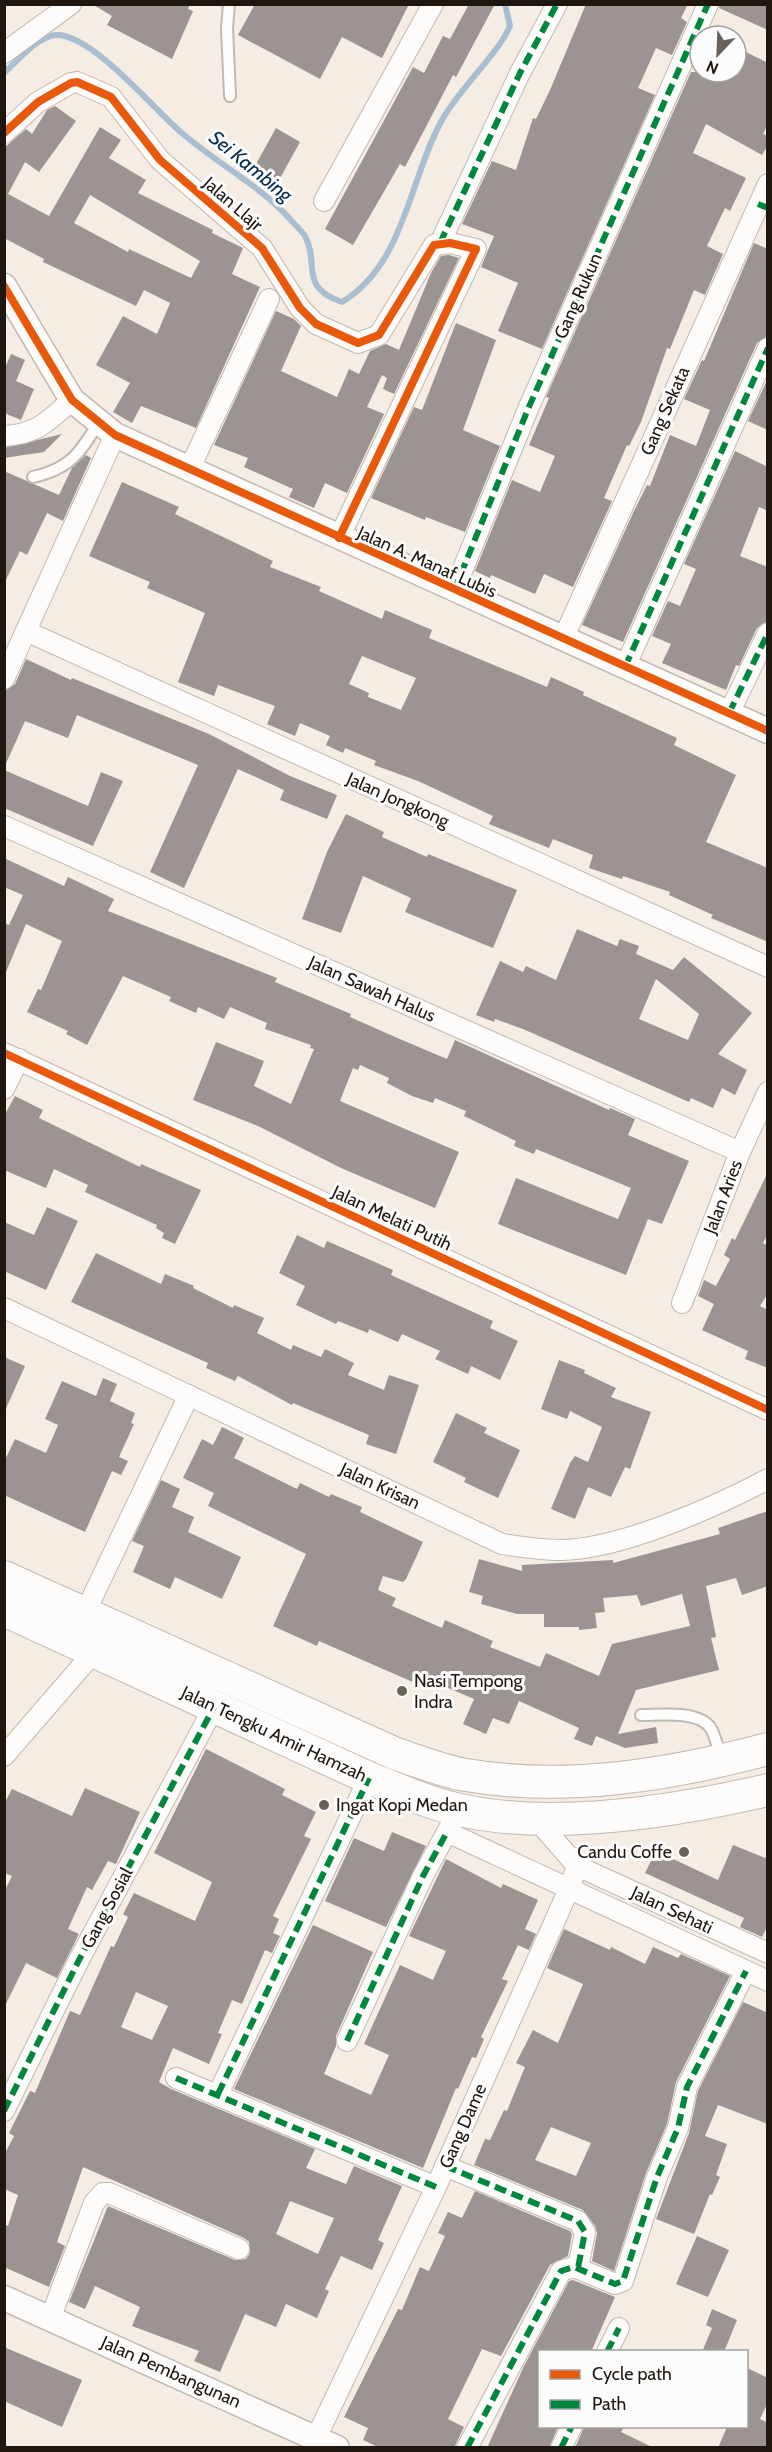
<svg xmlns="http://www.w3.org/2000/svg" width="772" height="2452" viewBox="0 0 772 2452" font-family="Cabin,sans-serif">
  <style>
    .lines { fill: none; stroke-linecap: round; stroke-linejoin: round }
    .stream { stroke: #a9bed0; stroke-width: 6 }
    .building { fill: #9b9493; fill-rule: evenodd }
    .service-casing { stroke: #c1b9b1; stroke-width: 14 }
    .minor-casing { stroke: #c1b9b1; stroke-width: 22 }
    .tertiary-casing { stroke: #c1b9b1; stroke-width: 27 }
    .primary-casing { stroke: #c1b9b1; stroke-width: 34 }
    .service { stroke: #fefcfb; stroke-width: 10 }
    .minor { stroke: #fefcfb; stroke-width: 20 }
    .tertiary { stroke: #fefcfb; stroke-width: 24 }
    .primary { stroke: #fefcfb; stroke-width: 32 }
    .quiet { stroke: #00873e; stroke-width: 6; stroke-dasharray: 12 6; stroke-linecap: butt }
    .cycleway-casing { stroke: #fcfcfc; stroke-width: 11 }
    .cycleway { stroke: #e8590c; stroke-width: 8 }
    .poi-dot { fill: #69615a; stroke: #fcfcfc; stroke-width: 2 }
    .labels { text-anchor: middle; stroke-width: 6; stroke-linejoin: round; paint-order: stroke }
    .street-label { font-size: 18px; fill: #1e160f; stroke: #fcfcfc }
    .poi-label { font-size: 18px; fill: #1e160f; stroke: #fcfcfc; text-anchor: start }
    .water-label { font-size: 20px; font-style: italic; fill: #012b48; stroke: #fcfcfc }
  </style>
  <rect width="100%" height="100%" fill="#f5ece4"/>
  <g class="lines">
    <path class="stream" d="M4 73C18 61 40 33 59 35 97 39 153 109 183 134 218 164 259 185 290 219 294 224 301 230 305 236 320 264 298 287 342 302 405 264 409 179 442 120 460 89 486 66 505 36L510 26 505 4"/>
  </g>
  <g class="building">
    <polygon points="92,4 190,4 188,9 193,11 172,59 107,25 112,16"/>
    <polygon points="255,4 409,4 382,58 342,37 320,79 238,35"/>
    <polygon points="469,4 495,4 456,77 453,75 405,167 400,164 353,245 325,229 413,67 424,73 443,36 450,39"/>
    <polygon points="586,4 688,4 681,18 687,22 672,55 656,48 638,88 655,95 542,349 498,331 518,283 481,267 494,236 462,224 492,161 516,170 533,118 536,119 550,90"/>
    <polygon points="720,4 768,4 768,30 719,8"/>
    <polygon points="736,47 768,63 768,124 763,134 768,136 768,145 762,155 706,124 693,153 746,178 730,211 725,208 707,246 723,254 705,295 694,290 670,349 667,348 641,422 629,446 627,445 604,498 612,501 573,587 544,574 535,594 491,575 490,578 475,571 512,480 540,492 555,456 529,445 549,398 546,397 691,72 736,72"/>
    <path d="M55 106 76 121 39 172 25 162 8 194 49 216 100 127 121 140 109 158 146 180 138 193 213 230 212 233 243 248 232 274 260 287 196 428 141 406 132 423 113 412 130 383 96 365 123 316 157 334 170 303 144 290 136 306 43 262 44 259 4 238V148L26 129 32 134 47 110ZM90 195 200 261 191 278 129 249 128 252 74 223Z"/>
    <polygon points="276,128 300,142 279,180 255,166"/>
    <polygon points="754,243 768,249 768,336 757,343 623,642 582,625 634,511 647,485 650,486 670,435 696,446 710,410 684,399 702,360 704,361"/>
    <polygon points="449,255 459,258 394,394 383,389 387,378 382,375 367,407 384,414 347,493 325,483 314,508 289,497 293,489 244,467 248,458 214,445 276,311 294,319 301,326 281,371 337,397 349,369 359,374 370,351 386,344 399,350 431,273 441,256"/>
    <polygon points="456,323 496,340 463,430 500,446 465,532 426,517 425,520 371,498 414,407 422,410"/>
    <polygon points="11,354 25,360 16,381 34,389 21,420 4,413 4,370"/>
    <polygon points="768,378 768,430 748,421"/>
    <polygon points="62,434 44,452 4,458 4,448"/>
    <polygon points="735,451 768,467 768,511 759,507 740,556 768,567 768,621 757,628 739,666 736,665 726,690 662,663 671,644 652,636 668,601 680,606 696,569 684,564"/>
    <polygon points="86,455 91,458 63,521 47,513 27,555 20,551 4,584 4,471 59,495 72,468"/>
    <path d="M122 482 179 507 175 514 273 561 270 567 321 587 319 591 382 619 385 610 432 630 429 638 547 687 551 677 584 692 583 695 677 738 674 745 736 775 706 842 768 868V942L711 918 713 915 669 895 670 892 623 876 622 879 589 868 593 855 553 839 549 848 489 824 493 816 418 781 374 765 376 761 345 748 343 753 326 745 330 736 300 723 295 736 267 724 275 706 218 685 214 696 178 682 205 613 147 588 150 582 89 556ZM362 656 416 678 401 710 368 697 369 693 349 684Z"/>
    <polygon points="26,659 71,680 72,678 209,734 290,776 337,795 327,819 280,800 284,790 238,769 184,888 150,872 198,765 77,715 68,738 25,721 4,768 4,691 15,684"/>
    <polygon points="4,770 88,806 101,772 123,781 93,846 4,808"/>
    <polygon points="346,814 384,832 382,837 427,857 428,854 517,890 493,948 405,912 411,898 363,876 341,933 302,919 327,852"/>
    <polygon points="4,858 64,886 68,877 114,899 108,911 277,978 275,982 351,1014 350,1017 395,1037 447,1059 455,1040 609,1110 610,1108 635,1119 628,1135 689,1161 662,1224 648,1219 626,1275 498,1224 516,1178 618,1219 631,1188 536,1149 534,1154 514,1146 516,1141 464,1116 466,1111 435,1098 433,1103 412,1096 387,1083 389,1078 360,1065 358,1070 353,1068 340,1101 459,1152 435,1208 341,1168 258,1126 193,1100 216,1042 264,1061 254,1086 291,1104 314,1049 310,1048 311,1045 265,1029 267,1023 230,1007 224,1019 198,1007 196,1013 169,1001 171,997 123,976 87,1045 66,1034 68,1031 27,1012 38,989 41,990 62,941 26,924 4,977 4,923 9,925 23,895 4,887"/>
    <path d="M577 929 617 946 620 939 639 946 636 954 673 970 684 957 752 1013 718 1054 747 1070 735 1095 722 1088 713 1108 691 1098 689 1102 523 1029 495 1019 494 1022 476 1015 500 961 523 972 526 966 556 980ZM656 979 699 1014 688 1040 639 1019Z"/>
    <polygon points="15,1096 43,1110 39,1118 140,1167 141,1164 201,1190 175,1244 162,1238 164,1233 156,1228 157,1225 85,1192 88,1185 54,1169 46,1188 4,1170 4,1116"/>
    <polygon points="768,1172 768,1233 763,1243 768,1246 768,1293 760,1306 768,1310 768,1368 745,1359 748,1351 702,1330 714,1304 698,1296 704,1280 716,1286 730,1259 724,1255 732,1238 735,1240"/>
    <polygon points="47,1207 78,1221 46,1290 4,1271 4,1222 34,1235"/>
    <polygon points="297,1235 324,1248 327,1241 393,1270 391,1275 493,1321 490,1328 518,1341 500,1380 471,1366 468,1374 435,1359 440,1351 402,1334 398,1342 369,1329 368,1333 338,1321 336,1324 296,1305 305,1286 279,1273"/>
    <polygon points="96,1253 161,1284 165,1274 194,1286 193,1288 233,1308 234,1305 264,1318 257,1333 291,1350 293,1345 321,1357 325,1349 354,1363 348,1375 384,1390 389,1375 419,1385 396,1454 366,1444 369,1435 293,1403 292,1405 238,1376 235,1381 206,1368 208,1363 71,1302"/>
    <polygon points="4,1357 25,1366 4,1413"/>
    <polygon points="559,1360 585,1370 584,1373 616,1388 611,1397 651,1412 630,1469 625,1467 611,1497 588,1487 575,1519 551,1509 570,1463 575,1456 588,1462 602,1427 570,1411 567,1419 541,1409"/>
    <polygon points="103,1378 117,1384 110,1401 135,1413 131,1423 134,1424 119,1457 128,1461 121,1475 112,1471 85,1532 4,1495 4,1462 15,1439 46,1453 58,1425 45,1419 62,1381 96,1396"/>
    <polygon points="456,1413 487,1428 484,1433 520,1450 498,1498 464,1482 466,1478 433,1462"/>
    <polygon points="222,1427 244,1438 234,1458 297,1489 300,1483 329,1497 331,1494 362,1507 360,1512 423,1542 406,1579 403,1582 383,1576 378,1590 396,1598 392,1606 442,1628 445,1620 493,1641 490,1647 540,1667 546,1653 599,1676 612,1644 690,1626 682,1594 641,1606 637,1595 603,1598 605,1612 595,1613 597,1628 579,1630 579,1627 544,1627 544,1614 517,1614 481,1604 483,1596 469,1592 479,1559 522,1571 522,1565 613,1560 613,1563 720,1534 718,1528 768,1511 768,1586 742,1595 736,1578 706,1586 716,1637 711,1638 719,1670 636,1690 618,1734 656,1727 658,1743 625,1748 596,1736 592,1746 574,1739 579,1728 519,1701 509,1724 493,1718 486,1734 463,1724 474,1699 418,1675 415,1683 319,1641 317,1646 273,1626 306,1554 208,1506 214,1493 183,1478 202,1439 213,1445"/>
    <polygon points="161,1480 180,1489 172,1507 194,1517 188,1532 241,1557 222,1599 175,1577 170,1589 133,1572 144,1546 132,1541"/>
    <path d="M206 1749 285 1789 282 1795 316 1812 304 1836 311 1839 273 1916 279 1919 273 1933 280 1936 272 1953 265 1950 242 2004 232 2000 218 2033 222 2034 209 2064 173 2048 159 2082 171 2089 315 2149 306 2168 346 2184 354 2166 402 2186 378 2240 384 2243 372 2270 341 2256 325 2289 329 2291 317 2318 286 2304 276 2327 245 2314 220 2372 194 2361 199 2351 132 2326 140 2307 95 2286 85 2309 69 2302 108 2206 235 2260 246 2259 250 2253 249 2242 244 2238 83 2167 57 2242 65 2246 49 2287 4 2267V2224L8 2226 18 2195 4 2189V2155L14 2136 9 2133 30 2091 35 2093 70 2011 80 2015 111 1946 114 1947 128 1917 123 1914 134 1893 195 1921 212 1882 154 1853ZM136 1992 168 2006 152 2040 121 2027ZM290 2201 334 2218 318 2254 276 2234Z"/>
    <polygon points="85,1788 140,1812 116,1864 108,1861 92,1890 87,1887 68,1929 79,1934 57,1978 26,1963 4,2008 4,1892 12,1876 4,1873 4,1804 12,1789 72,1816"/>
    <polygon points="392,1832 426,1846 386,1927 325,1901 354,1838 384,1851"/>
    <polygon points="733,1845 768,1859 768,1925 762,1937 740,1927 744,1918 645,1873 656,1851 718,1880"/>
    <polygon points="446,1859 501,1888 503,1884 538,1900 525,1929 536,1934 529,1950 518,1945 502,1979 508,1981 481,2037 484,2039 476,2058 472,2057 458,2089 456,2088 423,2168 234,2089 313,1925 373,1952 336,2036 336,2046 324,2074 371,2095 389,2055 364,2044 400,1965 433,1980 446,1951 409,1936"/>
    <path d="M564 1929 610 1950 611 1947 645 1964 653 1947 678 1958 681 1954 730 1976 676 2082 667 2124 646 2173 614 2271 592 2261 597 2233 595 2226 583 2210 474 2165 485 2139 490 2140 504 2110 507 2111 525 2067 516 2063 533 2030 558 2043 583 1984 547 1968ZM551 2127 591 2143 576 2176 535 2160Z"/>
    <polygon points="743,2002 768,2013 768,2124 718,2105 705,2136 727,2144 716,2175 720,2177 712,2195 710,2194 694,2234 656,2219 689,2133 698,2091"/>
    <polygon points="475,2191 570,2231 572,2234 568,2256 550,2265 501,2356 482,2349 448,2419 464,2427 454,2448 380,2448 363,2440 368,2428 344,2417 398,2309 402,2310 420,2267 429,2271 445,2236 438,2233 448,2212 462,2218"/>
    <polygon points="697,2236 729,2250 708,2297 676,2284"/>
    <polygon points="573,2280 615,2297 591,2352 540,2352 540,2427 558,2427 549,2448 487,2448 524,2366 569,2281"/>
    <polygon points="712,2309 737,2320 724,2352 702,2352 712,2328 706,2325"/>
    <polygon points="4,2347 82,2380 62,2427 4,2401"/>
    <polygon points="747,2368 768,2378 768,2402 760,2419 768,2423 768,2448 718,2448 727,2427 747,2427"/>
    <polygon points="584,2427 624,2427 621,2432 654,2448 575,2448"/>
  </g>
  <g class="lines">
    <g class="service-casing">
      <g id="service">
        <polyline points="229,4 227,28 230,96"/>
        <path d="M33 477C70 469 80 453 99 422"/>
        <path d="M641 1715C659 1715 696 1710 710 1727 715 1734 718 1749 721 1758"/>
      </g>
    </g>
    <g class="minor-casing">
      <g id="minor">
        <polyline points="4,53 71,4"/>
        <polyline points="4,133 38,102 71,83 77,82 111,97 160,160 262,248 300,308 316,324 358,343 379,335 434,245 450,243 476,249 339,538"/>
        <polyline points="324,201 433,4"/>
        <polyline points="440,243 520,73 557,4"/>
        <path d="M4 436C38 434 48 421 72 400"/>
        <polyline points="189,470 269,299"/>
        <polyline points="454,591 528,409 708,4"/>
        <polyline points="28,632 768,967"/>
        <polyline points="563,639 768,184"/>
        <polyline points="625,667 768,348"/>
        <polyline points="4,679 115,435"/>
        <polyline points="729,713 768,633"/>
        <polyline points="4,826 740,1152"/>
        <polyline points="4,1053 768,1410"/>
        <polyline points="4,1089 19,1059"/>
        <polyline points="682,1303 740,1152 768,1092"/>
        <path d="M4 1308 502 1544C521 1547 541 1550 561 1550 621 1549 715 1507 768 1479"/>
        <polyline points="80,1623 189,1395"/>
        <polyline points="4,1756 94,1652"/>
        <polyline points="447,1832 768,1981"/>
        <polyline points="577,1866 768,1953"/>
        <polyline points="347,2041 423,1876 453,1821"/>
        <polyline points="176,2078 436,2187"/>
        <polyline points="218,2094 369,1778"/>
        <polyline points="4,2111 79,1960 214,1707"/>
        <polyline points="445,2166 578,2221 585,2232 578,2268"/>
        <polyline points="50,2319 94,2203 103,2193 109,2193 239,2249"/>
        <polyline points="607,2352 619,2328"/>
        <polyline points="316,2438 436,2187 569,1889 577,1866 536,1819"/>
        <polyline points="467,2448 561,2271 574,2267 615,2284 623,2281 657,2177 678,2128 687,2087 746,1971"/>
        <polyline points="561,2448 572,2426"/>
      </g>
    </g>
    <g class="tertiary-casing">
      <g id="tertiary">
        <polyline points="4,286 72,400 115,435 768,731"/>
        <polyline points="4,2298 337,2448"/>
      </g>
    </g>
    <g class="primary-casing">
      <g id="primary">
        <path d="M4 1577 396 1754C418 1761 442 1771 466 1775 566 1792 670 1775 768 1749"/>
        <path d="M4 1610 369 1778C399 1790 428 1803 460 1810 555 1831 673 1812 768 1790"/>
      </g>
    </g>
    <use href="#service" class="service"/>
    <use href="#minor" class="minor"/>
    <use href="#tertiary" class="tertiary"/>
    <use href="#primary" class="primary"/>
    <g class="quiet">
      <polyline points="758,204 768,208"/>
      <polyline points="440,243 520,73 557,4"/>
      <polyline points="454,591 528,409 708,4"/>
      <polyline points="625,667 768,348"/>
      <polyline points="729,713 768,633"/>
      <polyline points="347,2041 423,1876 447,1832"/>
      <polyline points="176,2078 436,2187"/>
      <polyline points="218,2094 369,1778"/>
      <polyline points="4,2111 79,1960 214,1707"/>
      <polyline points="445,2166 578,2221 585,2232 578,2268"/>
      <polyline points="607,2352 619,2328"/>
      <polyline points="467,2448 561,2271 574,2267 615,2284 623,2281 657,2177 678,2128 687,2087 746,1971"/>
      <polyline points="561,2448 572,2426"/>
    </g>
    <g class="cycleway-casing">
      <g id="cycleway">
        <polyline points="4,133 38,102 71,83 77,82 111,97 160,160 262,248 300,308 316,324 358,343 379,335 434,245 450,243 476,249 339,538"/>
        <polyline points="4,286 72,400 115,435 768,731"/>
        <polyline points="4,1053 768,1410"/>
      </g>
    </g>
    <use href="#cycleway" class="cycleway"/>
  </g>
  <g class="poi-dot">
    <circle cx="402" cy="1691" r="6"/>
    <circle cx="324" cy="1805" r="6"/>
    <circle cx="684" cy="1852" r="6"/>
  </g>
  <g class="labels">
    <g class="street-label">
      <text transform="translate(233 204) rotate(41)" y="6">Jalan Llajr</text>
      <text transform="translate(578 296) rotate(-66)" y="6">Gang Rukun</text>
      <text transform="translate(665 411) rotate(-66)" y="6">Gang Sekata</text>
      <text transform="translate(427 562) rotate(24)" y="6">Jalan A. Manaf Lubis</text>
      <text transform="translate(398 800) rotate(24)" y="6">Jalan Jongkong</text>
      <text transform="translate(372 989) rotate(24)" y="6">Jalan Sawah Halus</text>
      <text transform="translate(723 1197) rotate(-69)" y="6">Jalan Aries</text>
      <text transform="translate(392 1218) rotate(25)" y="6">Jalan Melati Putih</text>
      <text transform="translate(380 1486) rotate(25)" y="6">Jalan Krisan</text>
      <text transform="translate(274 1734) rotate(25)" y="6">Jalan Tengku Amir Hamzah</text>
      <text transform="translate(107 1908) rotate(-62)" y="6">Gang Sosial</text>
      <text transform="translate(672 1910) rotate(25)" y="6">Jalan Sehati</text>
      <text transform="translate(463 2126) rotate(-66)" y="6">Gang Dame</text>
      <text transform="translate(171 2372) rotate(24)" y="6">Jalan Pembangunan</text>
    </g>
    <g class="poi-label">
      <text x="414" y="1687">Nasi Tempong<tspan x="414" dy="21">Indra</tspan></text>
      <text x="336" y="1811">Ingat Kopi Medan</text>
      <text x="672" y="1858" text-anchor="end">Candu Coffe</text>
    </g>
    <g class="water-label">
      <text transform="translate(251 166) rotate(39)" y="7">Sei Kambing</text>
    </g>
  </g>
  <rect width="772" height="2452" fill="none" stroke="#1e160f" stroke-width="12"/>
  <rect x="538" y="2350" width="210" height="78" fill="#fcfcfc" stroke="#a3a09d" stroke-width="1.5"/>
  <rect x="550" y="2370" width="30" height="9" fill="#e8590c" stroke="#a3a09d" stroke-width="1.5"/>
  <text x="592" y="2380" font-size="18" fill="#1e160f">Cycle path</text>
  <rect x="550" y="2400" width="30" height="9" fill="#00873e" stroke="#a3a09d" stroke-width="1.5"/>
  <text x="592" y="2410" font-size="18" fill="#1e160f">Path</text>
  <g transform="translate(718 54) rotate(203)"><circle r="28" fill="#fcfcfc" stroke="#a3a09d" stroke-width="1.5"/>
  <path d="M0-4.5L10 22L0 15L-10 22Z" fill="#69615a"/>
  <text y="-9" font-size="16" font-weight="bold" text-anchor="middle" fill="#1e160f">N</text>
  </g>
</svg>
